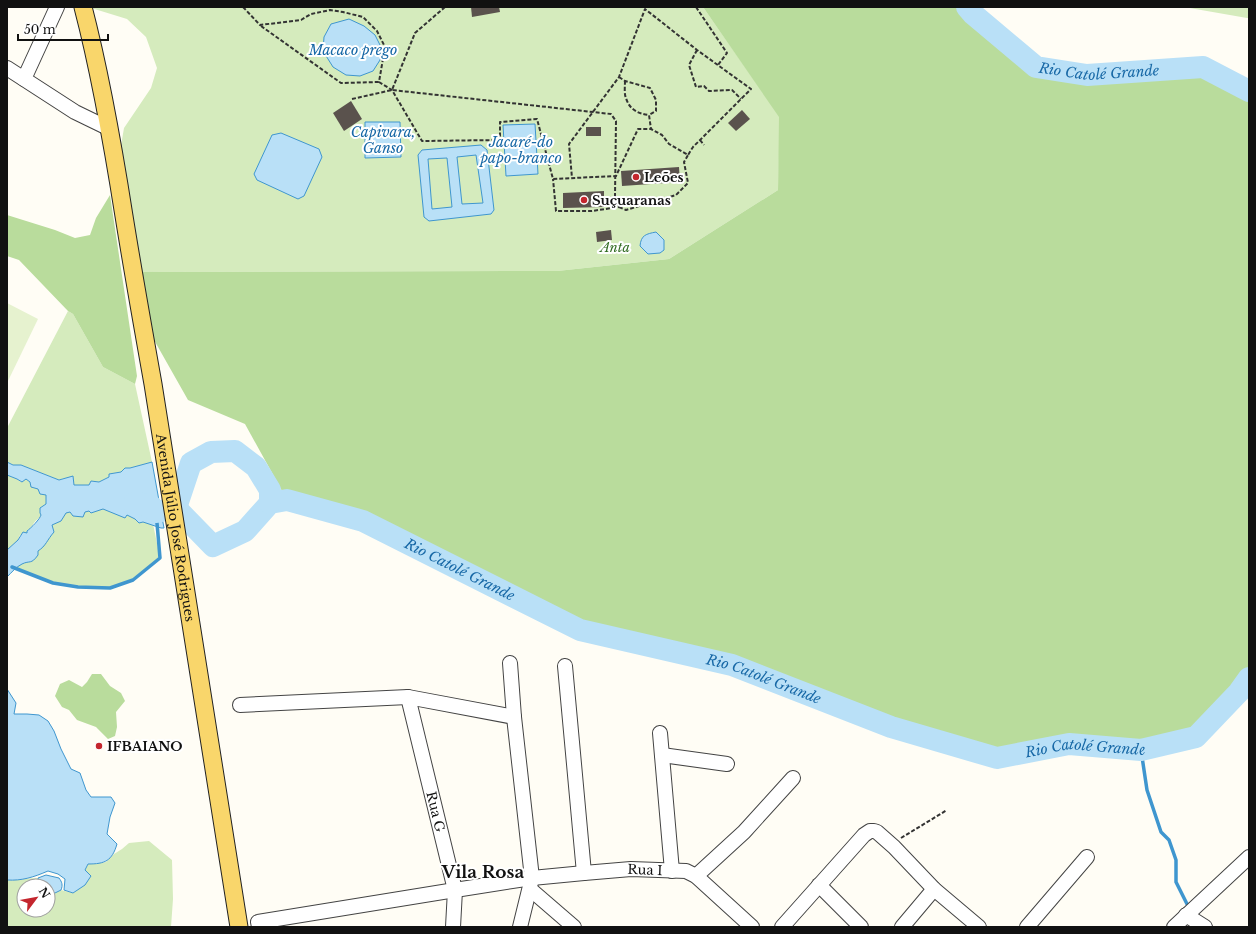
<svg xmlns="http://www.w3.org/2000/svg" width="1256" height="934" viewBox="0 0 1256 934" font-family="'Libre Baskerville',serif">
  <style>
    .green { fill: #d5ebbd }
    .forest { fill: #b9dc9c }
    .pitch { fill: #e6f2cf }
    .water { fill: #b9e0f7; stroke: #3f96cf; fill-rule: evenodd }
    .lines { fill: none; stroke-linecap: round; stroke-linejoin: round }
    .stream { stroke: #3f96cf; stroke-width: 3.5 }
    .river { stroke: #b9e0f7; stroke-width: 22 }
    .building { fill: #5a524d }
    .minor-casing { stroke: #444; stroke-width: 16 }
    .major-casing { stroke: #222; stroke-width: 19 }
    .path { stroke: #333; stroke-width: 2; stroke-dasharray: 4 2; stroke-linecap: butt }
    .minor { stroke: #fff; stroke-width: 14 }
    .major { stroke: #f9d66b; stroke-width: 17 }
    .poi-dot { fill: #c4262e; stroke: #fff; stroke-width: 1.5 }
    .labels { text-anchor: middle; stroke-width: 4; stroke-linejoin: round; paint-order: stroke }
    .poi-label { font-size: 13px; font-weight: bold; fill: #111; stroke: #fff; text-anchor: start }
    .park-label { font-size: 13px; font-style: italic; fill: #2f6b1f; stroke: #fff }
    .street-label { font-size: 13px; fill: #111; stroke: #fff }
    .water-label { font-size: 14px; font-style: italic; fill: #1768a6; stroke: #fff }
    .district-label { font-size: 17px; font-weight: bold; fill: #111; stroke: #fff }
  </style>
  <rect width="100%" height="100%" fill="#fffdf5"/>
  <g class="green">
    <polygon points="88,7 703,7 780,117 778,190 669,259 557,271 136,272 118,163 124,128 151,88 157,68 146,37 127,19"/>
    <polygon points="1184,7 1249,7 1249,18 1247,18"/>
    <path d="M68 311 73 314 103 367 135 384 152 462 130 468H125L121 472 109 474V477L99 482 91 481 89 485H74C68 479 68 477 59 480L21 465H13L7 462V428Z"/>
    <path d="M7 475 17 479 21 482 26 479 30 482 32 487 38 489 46 495V504L40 508C42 520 40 515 34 523 32 526 31 528 27 531V534L20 535 18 540 7 550Z"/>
    <polygon points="93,496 152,519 160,558 134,578 110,588 78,587 53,583 8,566 61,512"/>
    <path d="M149 841 172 860 173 899 171 927H7V880C18 881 28 878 38 878L40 886H24V910H48V892L55 893 61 890 73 893 85 885 91 876 85 870 88 864H95L106 862 114 854 122 849 129 843Z"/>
  </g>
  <g class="forest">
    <polygon points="703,7 967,7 973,14 1036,67 1087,75 1203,67 1249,91 1249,678 1239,692 1196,737 1141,750 1069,744 997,758 891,727 732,665 580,630 363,521 287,500 245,424 188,400 145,324 136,272 557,271 669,259 778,190 779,117"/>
    <polygon points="110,195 137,376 135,384 103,367 73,314 68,311 19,260 7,256 7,215 55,230 75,238 90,235 96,218"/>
    <polygon points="92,674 101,674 110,686 121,693 125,701 116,712 117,727 115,736 108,739 96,727 77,720 69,710 62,707 55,696 60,684 69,680 82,687 87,682"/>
  </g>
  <polygon class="pitch" points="7,303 38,319 7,383"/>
  <g class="water">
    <polygon points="349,19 364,26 375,35 382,49 380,60 373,71 360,76 346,75 333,67 323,51 324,37 331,24"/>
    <polygon points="365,122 400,122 401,157 365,158"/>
    <polygon points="535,124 538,174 506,176 503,125"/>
    <polygon points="281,133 319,149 322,157 304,196 298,199 257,180 254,174 272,135"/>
    <path d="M481 145 487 150 494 210 491 214 429 221 424 217 418 155 422 150ZM476 155 483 203 462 204 457 157ZM447 158 452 207 432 209 428 159Z"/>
    <path d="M656 232 664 240V250L660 253 648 254 640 246C641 235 646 234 656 232Z"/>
    <path d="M7 462 13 465H21L59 480 73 476 74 485H89L91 481 99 482 109 477V474L121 472 125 468H130L152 462 164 528H161L143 522 139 523 135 519 127 515 125 518 103 509 91 513 89 511 85 512 83 517 73 516 70 512 66 513 61 521 52 525 54 532C47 540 46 546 38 551V555C31 565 30 560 22 564 16 567 12 572 7 577V550L18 540 23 532 27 533V531C31 528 40 519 41 515L40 513V508L46 504V495L40 494 38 489 31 487 30 482 26 479 22 482 17 479 7 475Z"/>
    <path d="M7 689 16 703 14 714H27L39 715 48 721 54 731 61 749 71 769 80 773 86 790 91 797H111L115 803 110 817 107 834 117 844C112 861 105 864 88 864L85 870 91 876 85 885 73 893 64 890 65 879 58 874 48 871C34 877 22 881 7 880Z"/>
    <path d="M46 875 59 878C62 882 63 885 61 890L55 893 48 892V886H40L38 878Z"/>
  </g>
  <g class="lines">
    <g class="stream">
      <polyline points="12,567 53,583 78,587 110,588 133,580 160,558 157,523"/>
      <polyline points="1141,750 1147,790 1161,832 1169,840 1176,860 1176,882 1187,904"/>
    </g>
    <g class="river">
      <path id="s1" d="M967 7 973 14 1036 67 1087 75 1203 67 1249 91"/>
      <path id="s2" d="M134 503 150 505 156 512 176 508 213 546 245 531 270 503 287 500 363 521 580 630 732 665 891 727 997 758 1069 744 1141 750 1196 737 1239 692 1249 678"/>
      <polyline points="176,508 191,463 211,452 235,451 256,467 270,490 270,503"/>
    </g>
  </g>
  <g class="building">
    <polygon points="471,7 499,7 500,12 472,17"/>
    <polygon points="351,101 362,119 344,131 333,113"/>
    <polygon points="742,110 750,119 736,131 728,123"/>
    <rect x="586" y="127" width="15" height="9"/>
    <polygon points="679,167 680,182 622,186 621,171"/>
    <polygon points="604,191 604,207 563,208 563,193"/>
    <polygon points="611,230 612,240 597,242 596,232"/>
  </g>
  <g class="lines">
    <g class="minor-casing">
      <g id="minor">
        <polyline points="7,68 75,112 110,129"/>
        <polyline points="24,79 57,7"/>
        <polyline points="510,663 514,717 532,878 520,927"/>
        <polyline points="565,666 584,873"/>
        <path id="s3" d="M408 697 455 890 453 927"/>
        <polyline points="240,705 408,697 514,717"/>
        <polyline points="660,733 672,871"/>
        <polyline points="662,755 727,764"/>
        <polyline points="696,876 744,832 793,778"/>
        <polyline points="819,885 861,927"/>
        <polyline points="530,889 574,927"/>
        <polyline points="1186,915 1205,927"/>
        <path id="s4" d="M259 927 258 922 455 890 532 878 584 873 631 869 686 871 696 876 752 927"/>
        <polyline points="782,927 864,835 870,831 874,831 877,832 894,847 934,889 979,927"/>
        <polyline points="902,927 934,889"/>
        <polyline points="1027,927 1087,857"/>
        <polyline points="1174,927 1249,857"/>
      </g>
    </g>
    <g class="major-casing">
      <g id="major">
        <path id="s5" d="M83 7C101 76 113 146 124 216 133 272 143 328 153 384L239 927"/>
      </g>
    </g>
    <g class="path">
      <path d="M243 7 260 25 301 20 311 14 330 10 343 12 363 17 377 31 385 47 379 82 392 90 422 141 500 140V122L537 119 553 179C574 178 595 177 616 176L638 129H651L662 135 669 144 688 155 693 147 751 89 697 50 645 9 619 77 569 144 572 178"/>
      <polyline points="445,7 415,33 392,90 611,114 616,121 615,196 619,207 592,211 556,211 553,179"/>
      <polyline points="696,7 727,53 718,65"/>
      <polyline points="261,26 341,83 379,82"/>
      <polyline points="697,50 689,65 696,87 704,86 709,91 732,90 741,99"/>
      <polyline points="619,77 625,81 650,88 656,100 656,111 649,115 651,129"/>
      <path d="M625 81C625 86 624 94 626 98 629 109 638 114 649 115"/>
      <polyline points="352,99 392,90"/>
      <polyline points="700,140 704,145"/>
      <polyline points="619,207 626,210 676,195 688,183 684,162 688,155"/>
      <polyline points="901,838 947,810"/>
    </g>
    <use href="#minor" class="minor"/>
    <use href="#major" class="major"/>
  </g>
  <g class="poi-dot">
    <circle cx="636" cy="177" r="4"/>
    <circle cx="584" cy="200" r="4"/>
    <circle cx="99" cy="746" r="4"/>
  </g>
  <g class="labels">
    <g class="poi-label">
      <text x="644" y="182">Leões</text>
      <text x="592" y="205">Suçuaranas</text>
      <text x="107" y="751">IFBAIANO</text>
    </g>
    <g class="park-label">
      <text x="615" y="252">Anta</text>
    </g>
    <g class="street-label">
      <text dy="5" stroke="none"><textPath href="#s5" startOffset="529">Avenida Júlio José Rodrigues</textPath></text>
      <text dy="5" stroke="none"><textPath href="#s3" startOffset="118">Rua G</textPath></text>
      <text dy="5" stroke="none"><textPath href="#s4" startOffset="396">Rua I</textPath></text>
    </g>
    <g class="water-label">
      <text x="353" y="55">Macaco prego</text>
      <text dy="5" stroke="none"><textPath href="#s1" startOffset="155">Rio Catolé Grande</textPath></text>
      <text x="383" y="137">Capivara,<tspan x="383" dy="16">Ganso</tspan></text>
      <text x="521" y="147">Jacaré-do<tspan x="521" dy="16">papo-branco</tspan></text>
      <text dy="5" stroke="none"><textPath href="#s2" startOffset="376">Rio Catolé Grande</textPath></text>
      <text dy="5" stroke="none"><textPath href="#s2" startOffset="701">Rio Catolé Grande</textPath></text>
      <text dy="5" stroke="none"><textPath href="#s2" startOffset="1037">Rio Catolé Grande</textPath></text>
    </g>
    <g class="district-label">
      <text x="483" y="878">Vila Rosa</text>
    </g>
  </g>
  <rect width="1256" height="934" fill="none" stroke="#111111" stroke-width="16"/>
  <g transform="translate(36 898) rotate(58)"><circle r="19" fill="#ffffff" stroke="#a0a0a0"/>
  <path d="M0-3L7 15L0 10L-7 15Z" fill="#c4262e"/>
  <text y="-6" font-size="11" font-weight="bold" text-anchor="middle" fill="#111111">N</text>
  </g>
  <path d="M18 34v6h90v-6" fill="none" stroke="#111111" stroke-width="2"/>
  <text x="24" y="34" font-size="12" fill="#111111" stroke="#ffffff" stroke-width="3" paint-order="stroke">50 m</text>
</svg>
